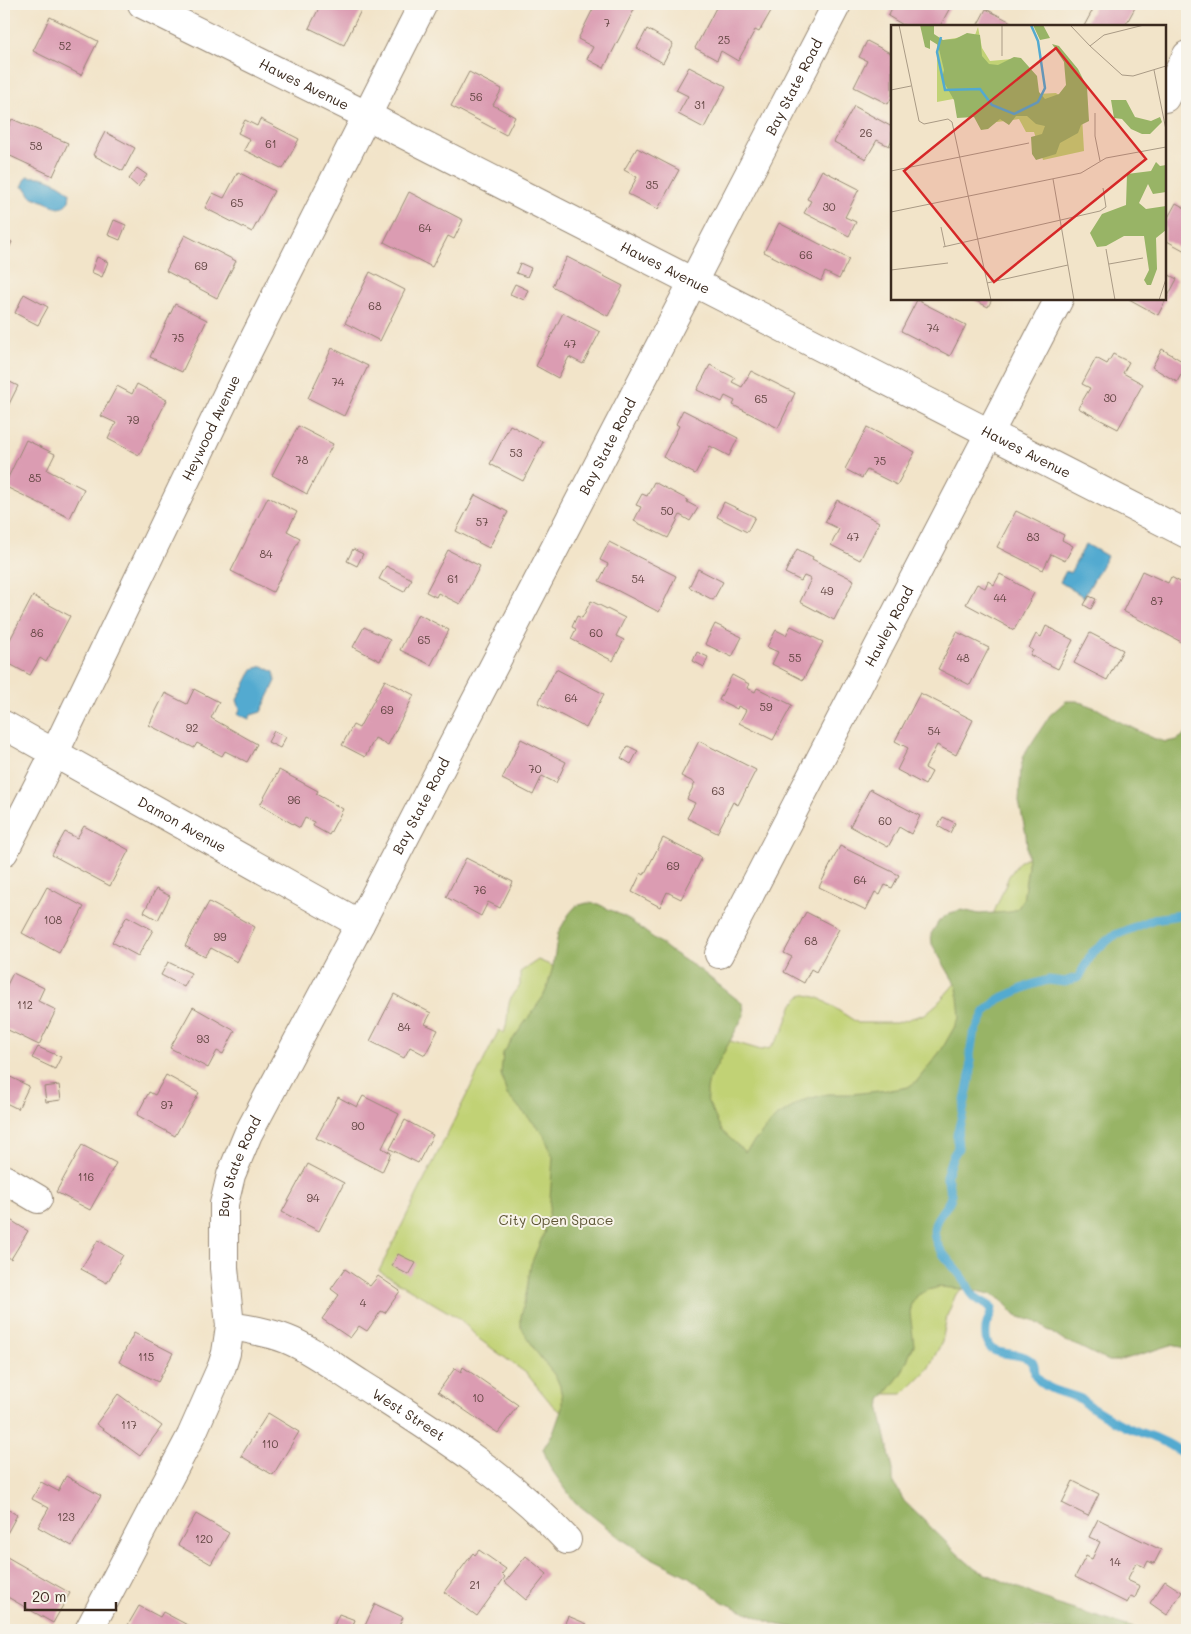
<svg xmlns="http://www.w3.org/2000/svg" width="1191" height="1634" viewBox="0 0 1191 1634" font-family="Mali,sans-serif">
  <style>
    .green { fill: #c1d275; stroke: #7e7e4a }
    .forest { fill: #98b466; stroke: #6a6f42 }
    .water { fill: #53aad0; stroke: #476a77 }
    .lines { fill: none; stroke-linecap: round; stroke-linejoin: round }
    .stream { stroke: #53aad0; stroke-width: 9 }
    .building { fill: #db9cb2 }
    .minor-casing { stroke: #968774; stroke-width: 30 }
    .minor { stroke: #fff; stroke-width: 28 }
    .labels { text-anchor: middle; stroke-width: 4; stroke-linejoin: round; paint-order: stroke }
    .number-label { font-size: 11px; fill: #634643 }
    .street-label { font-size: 14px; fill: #3b2a1e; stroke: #f7f3e8 }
    .park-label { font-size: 14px; fill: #5c5434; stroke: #f7f3e8 }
    .inset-river { fill: none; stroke: #53aad0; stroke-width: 2.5 }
    .inset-road { fill: none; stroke: #a99a85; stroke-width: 1 }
    .view { fill: #d62828; fill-opacity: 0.15; stroke: #d62828; stroke-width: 2.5 }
    .inset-edge { fill: none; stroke: #3b2a1e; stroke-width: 2.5 }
  </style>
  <rect width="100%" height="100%" fill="#f7f3e8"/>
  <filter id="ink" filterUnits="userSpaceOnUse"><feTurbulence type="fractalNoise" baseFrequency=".02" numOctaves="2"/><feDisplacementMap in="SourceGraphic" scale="10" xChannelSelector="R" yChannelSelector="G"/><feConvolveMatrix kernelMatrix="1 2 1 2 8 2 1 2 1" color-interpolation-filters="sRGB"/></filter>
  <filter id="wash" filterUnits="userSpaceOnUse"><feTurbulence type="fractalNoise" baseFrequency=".0096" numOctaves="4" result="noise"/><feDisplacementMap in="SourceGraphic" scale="20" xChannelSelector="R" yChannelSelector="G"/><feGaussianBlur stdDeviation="1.12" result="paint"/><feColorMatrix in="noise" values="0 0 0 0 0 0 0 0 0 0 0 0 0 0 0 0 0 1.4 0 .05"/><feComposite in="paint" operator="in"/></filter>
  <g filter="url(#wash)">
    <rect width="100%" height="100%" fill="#f2e4c9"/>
    <path class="green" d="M1034 853 980 1276 956 1294 947 1316 942 1342 928 1369 903 1394H882L610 1444 554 1407 526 1373 479 1339 460 1319 379 1271 499 1030 504 1033C511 1014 503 1001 520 986V972L538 960 727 1040 761 1050 770 1048 776 1041 783 1031 793 1004 803 994 819 998 858 1023H896L925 1014 938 1003 957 981 990 922 1009 876 1019 862Z"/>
    <polygon class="forest" points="1066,701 1077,701 1098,709 1116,720 1155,739 1166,742 1177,740 1187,733 1187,1348 1171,1345 1119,1361 1108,1361 1080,1347 1061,1339 1036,1322 1016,1316 1002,1300 994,1295 974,1290 940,1287 928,1290 918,1295 912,1303 910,1313 914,1345 901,1374 881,1400 880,1410 893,1470 893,1481 904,1501 958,1554 975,1569 1058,1605 1140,1630 807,1630 774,1624 723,1602 689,1577 650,1557 620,1538 575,1502 551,1469 543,1449 554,1431 562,1408 562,1398 560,1386 556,1377 537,1353 521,1327 521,1316 526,1295 531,1264 544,1233 549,1213 553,1157 543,1133 507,1095 501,1074 503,1053 543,997 547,988 553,966 558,933 569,914 576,906 587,903 598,904 627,918 672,952 700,970 743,1004 744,1015 709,1080 707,1090 707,1100 722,1131 745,1152 775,1118 804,1100 827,1094 852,1094 897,1089 908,1087 917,1081 942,1049 960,1017 957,987 932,944 931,934 939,921 950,913 962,910 979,914 1010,912 1018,908 1023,900 1028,866 1026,834 1019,802 1021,767 1024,755 1050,715"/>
    <g class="water">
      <path d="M27 176C32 178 34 176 39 177 47 177 66 187 70 193L69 201 63 207 59 208 31 196 26 188 22 187Z"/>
      <polygon points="1086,544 1107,556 1084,597 1060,582 1066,571 1070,573"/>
      <polygon points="263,666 274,672 276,681 261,712 251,715 249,719 238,714 240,709 237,700 253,669"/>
    </g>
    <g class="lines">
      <path class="stream" d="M1187 914 1154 919 1113 936 1092 953 1079 977 1065 982 1048 980 1031 985 999 999 985 1012 973 1036 970 1055 971 1071 962 1116 957 1135 958 1148 952 1158 946 1176C948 1180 949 1182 949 1187 949 1189 951 1192 951 1194 952 1204 937 1214 935 1225 930 1246 952 1263 963 1278 967 1283 968 1290 973 1295 978 1301 986 1303 992 1308 991 1316 986 1322 986 1330 983 1363 1015 1348 1030 1360 1035 1364 1034 1368 1035 1374 1037 1380 1043 1384 1048 1387 1058 1393 1070 1394 1081 1399 1085 1402 1089 1406 1093 1408 1104 1415 1115 1422 1127 1427 1149 1437 1170 1440 1187 1458"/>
    </g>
    <g id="blocks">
      <g class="building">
        <polygon points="321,4 364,4 344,45 309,28"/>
        <polygon points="588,4 637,4 604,68 587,59 593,47 578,39 594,7"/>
        <polygon points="718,4 758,4 771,11 759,32 755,30 738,61 721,51 717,60 695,48"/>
        <polygon points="894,4 952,4 940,26 905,26 888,16"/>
        <polygon points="1096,4 1137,4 1125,26 1084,26"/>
        <polygon points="986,9 1013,23 1011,26 977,26"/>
        <polygon points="50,17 98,41 81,75 33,51"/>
        <polygon points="647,29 673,44 663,63 637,48"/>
        <polygon points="867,41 892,54 892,97 888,104 854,87 867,61 859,57"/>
        <polygon points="689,67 726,86 704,128 678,114 688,96 676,90"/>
        <polygon points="469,72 502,89 493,105 515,117 506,135 451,106"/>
        <polygon points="854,106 892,127 892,139 889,146 877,140 866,159 834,142"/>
        <polygon points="12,119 68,143 53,176 4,153 4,149 9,138 4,136"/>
        <polygon points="260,119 299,139 283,169 244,150 250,139 238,133 245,120 257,126"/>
        <polygon points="105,132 135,148 123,171 93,155"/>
        <polygon points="637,148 679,170 658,209 628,194 637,177 624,170"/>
        <polygon points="137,168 147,175 138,187 129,179"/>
        <polygon points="822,170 859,189 845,217 856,222 849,236 804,213 811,201 807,199"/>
        <polygon points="238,172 274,191 252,232 205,208 213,193 224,198"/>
        <polygon points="409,192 463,220 454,239 448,236 432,267 384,242"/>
        <polygon points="1176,203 1187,209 1187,252 1165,240 1165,223"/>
        <polygon points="114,220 126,225 120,240 108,235"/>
        <polygon points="779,223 849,259 839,279 825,272 821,281 764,252"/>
        <polygon points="185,235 236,261 217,298 166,271"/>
        <polygon points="4,238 12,242 4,259"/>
        <polygon points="97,257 108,262 102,277 91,272"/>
        <polygon points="567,257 623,286 608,316 552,286"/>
        <polygon points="520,263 531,268 527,277 516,273"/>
        <polygon points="370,272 405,290 380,341 345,323"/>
        <polygon points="1165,273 1177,279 1158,315 1129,299 1165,299"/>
        <polygon points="515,284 528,290 524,300 510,294"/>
        <polygon points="24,294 48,307 38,325 15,313"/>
        <polygon points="972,299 992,299 988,307"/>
        <polygon points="917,300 966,325 950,356 901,331"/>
        <polygon points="175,304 207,320 182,372 150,357"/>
        <polygon points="563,313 600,332 583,364 569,357 558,378 536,366"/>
        <polygon points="332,348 368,366 344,416 308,398"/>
        <polygon points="1162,349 1187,364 1177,382 1152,367"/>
        <polygon points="1113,354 1129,362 1123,373 1143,384 1118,429 1078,408 1090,388 1082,384 1096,358 1107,364"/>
        <polygon points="710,365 735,378 732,382 742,387 751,371 795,393 778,428 733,405 735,401 725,396 722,402 697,390"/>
        <polygon points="4,379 18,386 4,414"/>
        <polygon points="137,384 167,400 139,455 108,439 116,423 101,416 117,386 132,394"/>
        <polygon points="683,410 738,438 729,456 710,446 695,474 663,457 679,426 676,424"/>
        <polygon points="510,425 543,442 523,481 490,464"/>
        <polygon points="298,426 333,444 307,494 272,475"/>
        <polygon points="867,427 915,452 897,485 867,470 862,478 845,469"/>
        <polygon points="26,440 55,454 47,470 84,489 70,518 4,486"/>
        <polygon points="654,482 688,500 687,502 698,508 690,521 680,515 668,538 634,521 641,507 636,505 642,494 647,496"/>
        <polygon points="475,495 508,512 489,548 456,531"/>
        <polygon points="268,497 297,512 287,531 300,538 273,592 231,571"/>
        <polygon points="837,500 879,522 860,560 831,545 839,529 825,522"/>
        <polygon points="724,502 755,517 747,532 717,517"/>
        <polygon points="1016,511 1064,535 1062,540 1073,546 1065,561 1051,554 1043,570 997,547"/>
        <polygon points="609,542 676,576 659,612 599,581 608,564 600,560"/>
        <polygon points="353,549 363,554 357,566 347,561"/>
        <polygon points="797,549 813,557 812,559 854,580 834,620 800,602 811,579 804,576 801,581 785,573"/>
        <polygon points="448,550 480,566 460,604 438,593 436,597 426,592"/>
        <polygon points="386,566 412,579 404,592 379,579"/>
        <polygon points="698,569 723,582 713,600 689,587"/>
        <polygon points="1142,571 1168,583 1171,577 1184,584 1182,590 1187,592 1187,645 1123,611"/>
        <polygon points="1000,574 1034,593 1014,630 966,604 977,584 985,588 988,581 994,585"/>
        <polygon points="33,596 70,616 46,662 40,658 30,675 4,661 4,651"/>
        <polygon points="1089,596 1096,599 1091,609 1084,605"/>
        <polygon points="591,601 625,618 616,636 624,640 613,661 571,639 576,629 572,627 577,616 582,618"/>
        <polygon points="418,614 449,630 431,665 400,650"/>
        <polygon points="715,624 742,637 732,657 705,644"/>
        <polygon points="791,626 823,642 803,680 772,664 778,652 767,647 776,630 786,635"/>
        <polygon points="1046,626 1073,640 1058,669 1030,655 1033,650 1029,648 1036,634 1041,637"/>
        <polygon points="364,627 390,640 380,661 353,647"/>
        <polygon points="957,632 989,648 970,685 938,669"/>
        <polygon points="1090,633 1123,650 1107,680 1074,663"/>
        <polygon points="697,652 708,657 704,667 693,661"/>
        <polygon points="556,669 604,694 586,728 538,703"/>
        <polygon points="732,675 749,684 747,688 755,692 757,688 792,705 773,740 739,723 746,710 738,706 737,709 719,700"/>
        <polygon points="385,680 414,695 388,745 375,738 365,757 342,745 353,725 359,728"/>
        <polygon points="194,689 219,702 211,718 257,744 247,762 225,751 222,756 197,743 194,748 149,725 165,693 187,704"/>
        <polygon points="920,693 973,720 956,755 937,745 925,768 932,772 925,785 897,770 908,748 895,741"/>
        <polygon points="274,731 286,737 280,748 268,742"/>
        <polygon points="521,739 566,762 556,783 542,776 533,795 502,779"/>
        <polygon points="699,741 756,770 738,805 733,802 717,833 687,818 695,803 687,799 695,783 681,776"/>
        <polygon points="628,746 638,751 631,764 621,758"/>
        <polygon points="279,770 318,791 316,794 343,809 329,835 313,826 314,822 305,818 300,828 260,805"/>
        <polygon points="870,789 920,816 911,834 899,827 888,847 850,826"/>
        <polygon points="943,817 955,823 950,833 938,826"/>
        <polygon points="84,826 129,850 110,886 52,855 65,832 77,838"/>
        <polygon points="663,838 702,858 681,899 667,892 660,907 632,892 641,873 644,875"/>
        <polygon points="840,846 899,875 892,888 885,885 880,895 875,892 866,910 819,887"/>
        <polygon points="466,858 513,882 500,908 488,902 481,916 446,897"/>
        <polygon points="47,887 84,907 59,953 22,933"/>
        <polygon points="156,889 170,896 158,920 144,912"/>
        <polygon points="209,902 255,927 237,962 211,948 205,957 185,946"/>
        <polygon points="806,912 839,929 816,972 811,969 804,983 784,972 792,957 784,953"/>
        <polygon points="127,916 153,930 138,956 112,942"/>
        <polygon points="168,962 191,973 184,987 161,975"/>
        <polygon points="13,973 44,988 38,1001 56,1010 39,1045 4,1028 4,991"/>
        <polygon points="394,994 431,1013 425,1024 438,1030 425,1055 410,1047 404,1058 370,1041"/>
        <polygon points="193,1007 235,1031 223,1054 217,1051 208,1068 170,1048"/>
        <polygon points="38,1047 61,1057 55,1069 32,1058"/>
        <polygon points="4,1074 29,1086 18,1109 4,1102"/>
        <polygon points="166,1075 199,1093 175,1136 137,1115 149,1092 155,1095"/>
        <polygon points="59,1085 61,1100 46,1102 44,1087"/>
        <polygon points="363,1096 399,1114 382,1148 391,1153 382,1172 316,1138 338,1097 357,1107"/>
        <polygon points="405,1120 433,1135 418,1163 390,1149"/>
        <polygon points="82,1145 116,1163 90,1210 56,1192"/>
        <polygon points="308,1164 344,1183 319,1231 282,1212"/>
        <polygon points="4,1216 28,1231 11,1259 4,1254"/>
        <polygon points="98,1240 123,1255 107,1283 81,1269"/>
        <polygon points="398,1254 416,1263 409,1275 392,1266"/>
        <polygon points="345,1269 370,1286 378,1276 400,1291 385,1313 381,1311 367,1331 359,1326 350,1338 322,1319 339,1295 331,1289"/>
        <polygon points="134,1333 173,1353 158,1382 119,1362"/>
        <polygon points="463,1367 518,1405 498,1433 438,1392 455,1368 461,1372"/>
        <polygon points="118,1394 162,1426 140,1456 96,1424"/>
        <polygon points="268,1413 299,1432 273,1475 241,1456"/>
        <polygon points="66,1476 101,1496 72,1546 38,1527 49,1508 32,1499 41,1482 58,1491"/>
        <polygon points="1073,1481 1099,1494 1088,1516 1062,1503"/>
        <polygon points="4,1507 17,1515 4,1539"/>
        <polygon points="196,1514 229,1533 211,1564 178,1545"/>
        <polygon points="1098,1519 1161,1550 1154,1564 1148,1561 1145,1567 1136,1563 1127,1580 1140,1586 1135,1598 1131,1596 1127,1603 1075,1577 1086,1556 1092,1559 1100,1542 1089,1537"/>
        <polygon points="479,1550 506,1569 502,1574 505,1577 477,1616 444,1592 473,1553 475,1555"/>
        <polygon points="526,1556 547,1574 526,1600 505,1582"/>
        <polygon points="7,1557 70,1593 53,1623 4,1595 7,1588 4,1586 4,1563"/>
        <polygon points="1165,1581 1182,1592 1167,1615 1150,1603"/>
        <polygon points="375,1604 403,1617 397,1630 363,1630"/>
        <polygon points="139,1606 160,1617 163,1612 195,1629 194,1630 125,1630"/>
        <polygon points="339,1614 355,1620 351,1630 332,1630"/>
        <polygon points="568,1616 587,1624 584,1630 562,1630"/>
      </g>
    </g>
  </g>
  <g filter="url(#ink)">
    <use href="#blocks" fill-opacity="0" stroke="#968774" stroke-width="1"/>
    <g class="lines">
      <g class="minor-casing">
        <g id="minor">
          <path id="s1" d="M142 4 368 116 1187 534"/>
          <polyline points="1165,98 1187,55"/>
          <path id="s2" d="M4 725 360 924"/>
          <path id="s3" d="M4 852 54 754 248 351 423 4"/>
          <path id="s4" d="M719 954 1059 299"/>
          <polyline points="4,1179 38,1199"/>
          <path id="s5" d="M230 1326C249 1329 268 1332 286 1339 310 1348 338 1370 361 1384 433 1430 508 1476 567 1540"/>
          <path id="s6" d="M89 1630 191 1436 222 1366 226 1353 230 1326 224 1268V1204L231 1175 248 1134 360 924 837 4"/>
        </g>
      </g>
      <use href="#minor" class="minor"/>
    </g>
  </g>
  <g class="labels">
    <g class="number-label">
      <text x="607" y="27">7</text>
      <text x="724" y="44">25</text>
      <text x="65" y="50">52</text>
      <text x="476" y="101">56</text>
      <text x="700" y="109">31</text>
      <text x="866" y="137">26</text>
      <text x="271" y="148">61</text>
      <text x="36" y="150">58</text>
      <text x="652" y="189">35</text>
      <text x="237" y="207">65</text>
      <text x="829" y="211">30</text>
      <text x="425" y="232">64</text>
      <text x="806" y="259">66</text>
      <text x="201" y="270">69</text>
      <text x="375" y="310">68</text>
      <text x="933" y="332">74</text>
      <text x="178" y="342">75</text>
      <text x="570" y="348">47</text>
      <text x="338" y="386">74</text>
      <text x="1110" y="402">30</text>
      <text x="761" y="403">65</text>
      <text x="133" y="424">79</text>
      <text x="516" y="457">53</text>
      <text x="302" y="464">78</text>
      <text x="880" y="465">75</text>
      <text x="35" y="482">85</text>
      <text x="667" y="515">50</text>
      <text x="482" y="526">57</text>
      <text x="853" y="541">47</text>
      <text x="1033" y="541">83</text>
      <text x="266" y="558">84</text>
      <text x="453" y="583">61</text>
      <text x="638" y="583">54</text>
      <text x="827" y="595">49</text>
      <text x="1000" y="602">44</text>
      <text x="1157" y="605">87</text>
      <text x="37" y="637">86</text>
      <text x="596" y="637">60</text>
      <text x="424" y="644">65</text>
      <text x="795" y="662">55</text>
      <text x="963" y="662">48</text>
      <text x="571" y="702">64</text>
      <text x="766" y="711">59</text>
      <text x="387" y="714">69</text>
      <text x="192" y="732">92</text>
      <text x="934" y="735">54</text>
      <text x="535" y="773">70</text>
      <text x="718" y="795">63</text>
      <text x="294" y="804">96</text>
      <text x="885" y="825">60</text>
      <text x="673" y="870">69</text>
      <text x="860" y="884">64</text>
      <text x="480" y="894">76</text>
      <text x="53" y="924">108</text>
      <text x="220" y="941">99</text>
      <text x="811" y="945">68</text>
      <text x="25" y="1009">112</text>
      <text x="404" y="1031">84</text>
      <text x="203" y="1043">93</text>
      <text x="167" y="1109">97</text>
      <text x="358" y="1130">90</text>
      <text x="86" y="1181">116</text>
      <text x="313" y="1202">94</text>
      <text x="363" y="1307">4</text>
      <text x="146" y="1361">115</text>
      <text x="478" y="1402">10</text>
      <text x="129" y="1429">117</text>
      <text x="270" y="1448">110</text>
      <text x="66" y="1521">123</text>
      <text x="204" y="1543">120</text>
      <text x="1115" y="1566">14</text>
      <text x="475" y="1589">21</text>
    </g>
    <g class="street-label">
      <text dy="5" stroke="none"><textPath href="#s1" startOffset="181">Hawes Avenue</textPath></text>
      <text dy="5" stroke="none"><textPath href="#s6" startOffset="1714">Bay State Road</textPath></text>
      <text dy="5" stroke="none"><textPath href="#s1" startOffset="586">Hawes Avenue</textPath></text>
      <text dy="5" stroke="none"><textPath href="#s3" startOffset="472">Heywood Avenue</textPath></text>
      <text dy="5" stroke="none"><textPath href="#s6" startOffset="1309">Bay State Road</textPath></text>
      <text dy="5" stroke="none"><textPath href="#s1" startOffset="991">Hawes Avenue</textPath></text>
      <text dy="5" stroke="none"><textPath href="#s4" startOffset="369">Hawley Road</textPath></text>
      <text dy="5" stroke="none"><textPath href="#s6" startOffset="904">Bay State Road</textPath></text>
      <text dy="5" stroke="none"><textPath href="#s2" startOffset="204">Damon Avenue</textPath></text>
      <text dy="5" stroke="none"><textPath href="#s6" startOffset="499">Bay State Road</textPath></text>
      <text dy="5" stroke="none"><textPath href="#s5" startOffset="202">West Street</textPath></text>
    </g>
    <g class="park-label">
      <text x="556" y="1225">City Open Space</text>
    </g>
  </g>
  <g transform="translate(891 25)">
    <rect width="275" height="275" fill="#f2e4c9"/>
    <path d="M87 2 91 23 99 36 121 34 146 69 165 68 191 91 193 126 152 135 143 107H135L128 94 106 97 62 74 46 77V16L84 10Z" fill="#c1d275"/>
    <path d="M29 0H43V9L52 15 64 14 76 8 89 10 91 31 98 39 107 40 123 32 130 33 146 51 148 67 154 74 168 69 175 60 173 37 161 19 168 21 187 44 196 62 198 96 190 100 187 108 169 118 165 129 145 135 141 129 140 112 151 109 154 101 145 99 136 91H125L118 100 109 94 97 104 90 105 83 92 66 93 63 75 51 54 53 45 47 20 39 15V24L34 22ZM142 0H152L159 13 149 15ZM220 75H235L244 92 260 96 269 92 271 97 259 109H251L240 104 231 94 223 93ZM265 137 269 141 275 140V167L262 169 257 159 248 178 255 184 275 181V205L265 213 266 244 260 260H256L253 255 258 245 253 211H233L215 221 206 222 199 208 211 189 235 180 236 149 260 146Z" fill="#98b466"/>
    <path class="inset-river" d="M50 12 46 27 54 65 89 64 101 80 123 89 147 77 154 63 147 16 140 0"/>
    <path class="inset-road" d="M8 0 28 96 33 99 57 94 61 97 100 275M111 0V31M179 0 199 21M253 0 213 10 199 21 231 50 242 51 275 41M263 45 275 105M0 65 20 61M204 88V111L209 136M0 146 138 118M162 154 183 275M0 187 190 148 215 133 275 122M50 202 54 221M52 222 209 186 215 182 212 163M215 224 224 275M218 239 252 233M0 245 57 238M96 258 177 240M268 275 275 254"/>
    <path class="view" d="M165 23 255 134 103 257 13 146Z"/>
    <rect width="275" height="275" class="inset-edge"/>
  </g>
  <rect width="1191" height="1634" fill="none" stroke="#f7f3e8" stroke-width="20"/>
  <path d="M25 1602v8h91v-8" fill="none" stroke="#3b2a1e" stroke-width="2.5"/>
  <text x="32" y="1602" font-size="15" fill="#3b2a1e" stroke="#f7f3e8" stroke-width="4" paint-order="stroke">20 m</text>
</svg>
